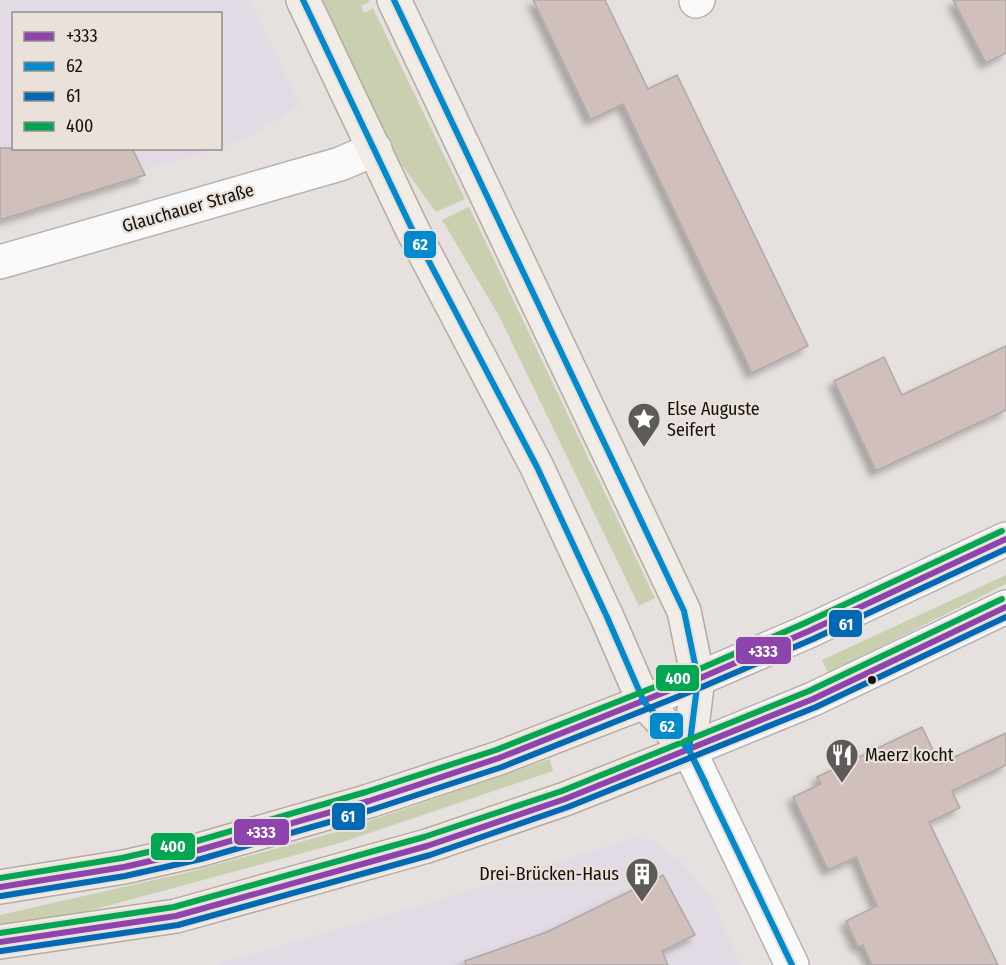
<svg xmlns="http://www.w3.org/2000/svg" width="1006" height="965" viewBox="0 0 1006 965" font-family="'Fira Sans Condensed',sans-serif">
  <style>
    .commercial { fill: #e2dae4 }
    .green { fill: #cad0af }
    .building { fill: #d1bfbc; stroke: #ada9a8; stroke-width: 1.5; filter: url(#shadow) }
    .lines { fill: none; stroke-linecap: round; stroke-linejoin: round }
    .minor-casing { stroke: #b6b2b0; stroke-width: 36 }
    .tertiary-casing { stroke: #b6b2b0; stroke-width: 36 }
    .secondary-casing { stroke: #b6b2b0; stroke-width: 36 }
    .primary-casing { stroke: #b6aba2; stroke-width: 36 }
    .minor { stroke: #fbfafa; stroke-width: 33 }
    .tertiary { stroke: #fbfafa; stroke-width: 33 }
    .secondary { stroke: #fbfafa; stroke-width: 33 }
    .primary { stroke: #f2ece7; stroke-width: 33 }
    .bus-1-casing { stroke: #e9e1da; stroke-width: 10 }
    .bus-2-casing { stroke: #e9e1da; stroke-width: 10 }
    .bus-3-casing { stroke: #e9e1da; stroke-width: 10 }
    .bus-4-casing { stroke: #e9e1da; stroke-width: 10 }
    .bus-1 { stroke: #8e44ad; stroke-width: 6 }
    .bus-2 { stroke: #008ace; stroke-width: 6 }
    .bus-3 { stroke: #0069b4; stroke-width: 6 }
    .bus-4 { stroke: #00a651; stroke-width: 6 }
    .bus-dot { fill: #13110e; stroke: #e9e1da; stroke-width: 2 }
    .labels { text-anchor: middle; stroke-width: 4.5; stroke-linejoin: round; paint-order: stroke }
    .street-label { font-size: 18px; fill: #13110e; stroke: #e9e1da }
    .poi-label { font-size: 18px; fill: #13110e; stroke: #e9e1da; text-anchor: start }
    .line-badge { stroke: #e9e1da; stroke-width: 2 }
    .badge-label { font-size: 16px; text-anchor: middle; font-weight: bold; fill: #fff }
  </style>
  <defs>
    <filter id="shadow"><feDropShadow dx="-5.5" dy="5.5" stdDeviation="3" flood-color="#0004"/></filter>
  </defs>
  <rect width="100%" height="100%" fill="#e6e1de"/>
  <g class="commercial">
    <polygon points="0,0 250,0 300,104 246,139 221,147 220,14 14,14 14,148 215,149 0,213"/>
    <polygon points="632,838 652,840 680,860 711,898 741,965 215,965 442,899"/>
  </g>
  <g class="green">
    <polygon points="321,0 369,0 370,2 361,6 364,13 373,8 465,199 436,212 396,157"/>
    <polygon points="469,207 655,598 639,606 498,314 442,220"/>
    <polygon points="1006,575 1006,584 828,673 822,660"/>
    <polygon points="550,759 553,771 340,843 44,923 0,929 0,915 185,873 337,832"/>
  </g>
  <g class="building">
    <polygon points="533,0 605,0 648,89 677,75 808,346 752,373 623,104 591,120"/>
    <polygon points="953,0 1006,0 1006,53 986,63"/>
    <polygon points="0,148 132,148 145,175 0,220"/>
    <polygon points="1006,346 1006,410 876,471 834,381 884,357 902,395"/>
    <polygon points="922,727 940,764 1006,733 1006,765 952,791 960,808 929,822 998,965 872,965 863,945 858,947 846,921 877,906 856,857 828,870 793,797 821,784 817,777"/>
    <polygon points="663,875 695,935 662,951 668,965 466,965 465,961 547,932"/>
  </g>
  <g class="lines">
    <g class="minor-casing">
      <g id="minor">
        <polyline points="696,1 698,0"/>
        <polyline points="0,262 340,164 375,149"/>
      </g>
    </g>
    <g class="tertiary-casing">
      <polyline id="tertiary" points="689,750 792,965"/>
    </g>
    <g class="secondary-casing">
      <g id="secondary">
        <polyline points="644,702 809,631 1006,539"/>
        <polyline points="689,750 813,699 1006,607"/>
      </g>
    </g>
    <g class="primary-casing">
      <g id="primary">
        <polyline points="303,0 412,229 537,467 607,617 644,702 689,750"/>
        <polyline points="394,0 684,611 698,679 689,750"/>
        <polyline points="0,887 124,867 199,850 369,801 499,758 644,702"/>
        <polyline points="0,942 176,916 427,846 565,799 689,750"/>
      </g>
    </g>
    <use href="#minor" class="minor"/>
    <use href="#tertiary" class="tertiary"/>
    <use href="#secondary" class="secondary"/>
    <use href="#primary" class="primary"/>
    <g class="bus-1-casing">
      <g id="bus-1">
        <polyline points="0,887 124,867 199,850 369,801 499,758 698,679 809,631 1006,539"/>
        <polyline points="0,942 176,916 427,846 565,799 813,699 1006,607"/>
      </g>
    </g>
    <g class="bus-2-casing">
      <g id="bus-2">
        <polyline points="303,0 412,229 537,467 607,617 644,702 689,750 792,965"/>
        <polyline points="394,0 684,611 698,679 689,750 706,784"/>
      </g>
    </g>
    <g class="bus-3-casing">
      <g id="bus-3">
        <polyline points="1,896 125,876 201,859 371,810 502,767 702,687 813,639 1006,549"/>
        <polyline points="1,951 178,925 430,855 568,807 816,707 1006,617"/>
      </g>
    </g>
    <g class="bus-4-casing">
      <g id="bus-4">
        <polyline points="0,878 122,858 197,841 366,792 496,750 695,671 805,623 1002,531"/>
        <polyline points="0,933 174,907 424,837 562,791 809,691 1002,599"/>
      </g>
    </g>
    <use href="#bus-1" class="bus-1"/>
    <use href="#bus-2" class="bus-2"/>
    <use href="#bus-3" class="bus-3"/>
    <use href="#bus-4" class="bus-4"/>
  </g>
  <defs>
    <g id="sight-pin" transform="scale(1.725)"><path d="M0 17L-7.5 6A9.5 9.5 0 1 1 7.5 6Z" fill="#5d5a57" stroke="#e9e1da"/><path d="M0-6L1.8-2.2L6-1.7L2.9 1.2L3.7 5.4L0 3.3L-3.7 5.4L-2.9 1.2L-6-1.7L-1.8-2.2Z" fill="#fff"/></g>
    <g id="restaurant-pin" transform="scale(1.725)"><path d="M0 17L-7.5 6A9.5 9.5 0 1 1 7.5 6Z" fill="#5d5a57" stroke="#e9e1da"/><path d="M-5-6h1v4h1v-4h1v4h1v-4h1v5L-1.5 .5V6h-2V.5L-5-1ZM5-6V6H3V1.5H1.5Q1.5-4 5-6Z" fill="#fff"/></g>
    <g id="building-pin" transform="scale(1.725)"><path d="M0 17L-7.5 6A9.5 9.5 0 1 1 7.5 6Z" fill="#5d5a57" stroke="#e9e1da"/><path d="M-4-6H4V6H1V3H-1V6H-4ZM-2.5-4.3h1.7v1.8h-1.7ZM.8-4.3h1.7v1.8H.8ZM-2.5-1h1.7V.8h-1.7ZM.8-1h1.7V.8H.8Z" fill="#fff"/></g>
  </defs>
  <g fill-rule="evenodd">
    <use href="#sight-pin" x="644" y="419"/>
    <use href="#restaurant-pin" x="842" y="755"/>
    <use href="#building-pin" x="642" y="874"/>
  </g>
  <circle class="bus-dot" cx="872" cy="680" r="5"/>
  <g class="labels">
    <g class="street-label">
      <text transform="translate(188 208) rotate(-16)" y="6">Glauchauer Straße</text>
    </g>
    <g class="poi-label">
      <text x="667" y="415">Else Auguste<tspan x="667" dy="21">Seifert</tspan></text>
      <text x="865" y="761">Maerz kocht</text>
      <text x="619" y="880" text-anchor="end">Drei-Brücken-Haus</text>
    </g>
  </g>
  <g class="line-badge">
    <rect x="403" y="230" width="34" height="29" rx="6" fill="#008ace"/>
    <rect x="828" y="609" width="35" height="29" rx="6" fill="#0069b4"/>
    <rect x="735" y="636" width="57" height="29" rx="6" fill="#8e44ad"/>
    <rect x="655" y="664" width="45" height="28" rx="6" fill="#00a651"/>
    <rect x="649" y="712" width="35" height="28" rx="6" fill="#008ace"/>
    <rect x="331" y="802" width="35" height="29" rx="6" fill="#0069b4"/>
    <rect x="233" y="818" width="57" height="28" rx="6" fill="#8e44ad"/>
    <rect x="150" y="832" width="46" height="29" rx="6" fill="#00a651"/>
  </g>
  <g class="badge-label">
    <text x="420" y="250">62</text>
    <text x="846" y="630">61</text>
    <text x="763" y="657">+333</text>
    <text x="678" y="684">400</text>
    <text x="667" y="732">62</text>
    <text x="348" y="822">61</text>
    <text x="261" y="838">+333</text>
    <text x="173" y="852">400</text>
  </g>
  <rect x="12" y="12" width="210" height="138" fill="#e9e1da" stroke="#938e88" stroke-width="1.5"/>
  <rect x="24" y="32" width="30" height="9" fill="#8e44ad" stroke="#938e88" stroke-width="1.5"/>
  <text x="66" y="42" font-size="18" fill="#13110e">+333</text>
  <rect x="24" y="62" width="30" height="9" fill="#008ace" stroke="#938e88" stroke-width="1.5"/>
  <text x="66" y="72" font-size="18" fill="#13110e">62</text>
  <rect x="24" y="92" width="30" height="9" fill="#0069b4" stroke="#938e88" stroke-width="1.5"/>
  <text x="66" y="102" font-size="18" fill="#13110e">61</text>
  <rect x="24" y="122" width="30" height="9" fill="#00a651" stroke="#938e88" stroke-width="1.5"/>
  <text x="66" y="132" font-size="18" fill="#13110e">400</text>
</svg>
